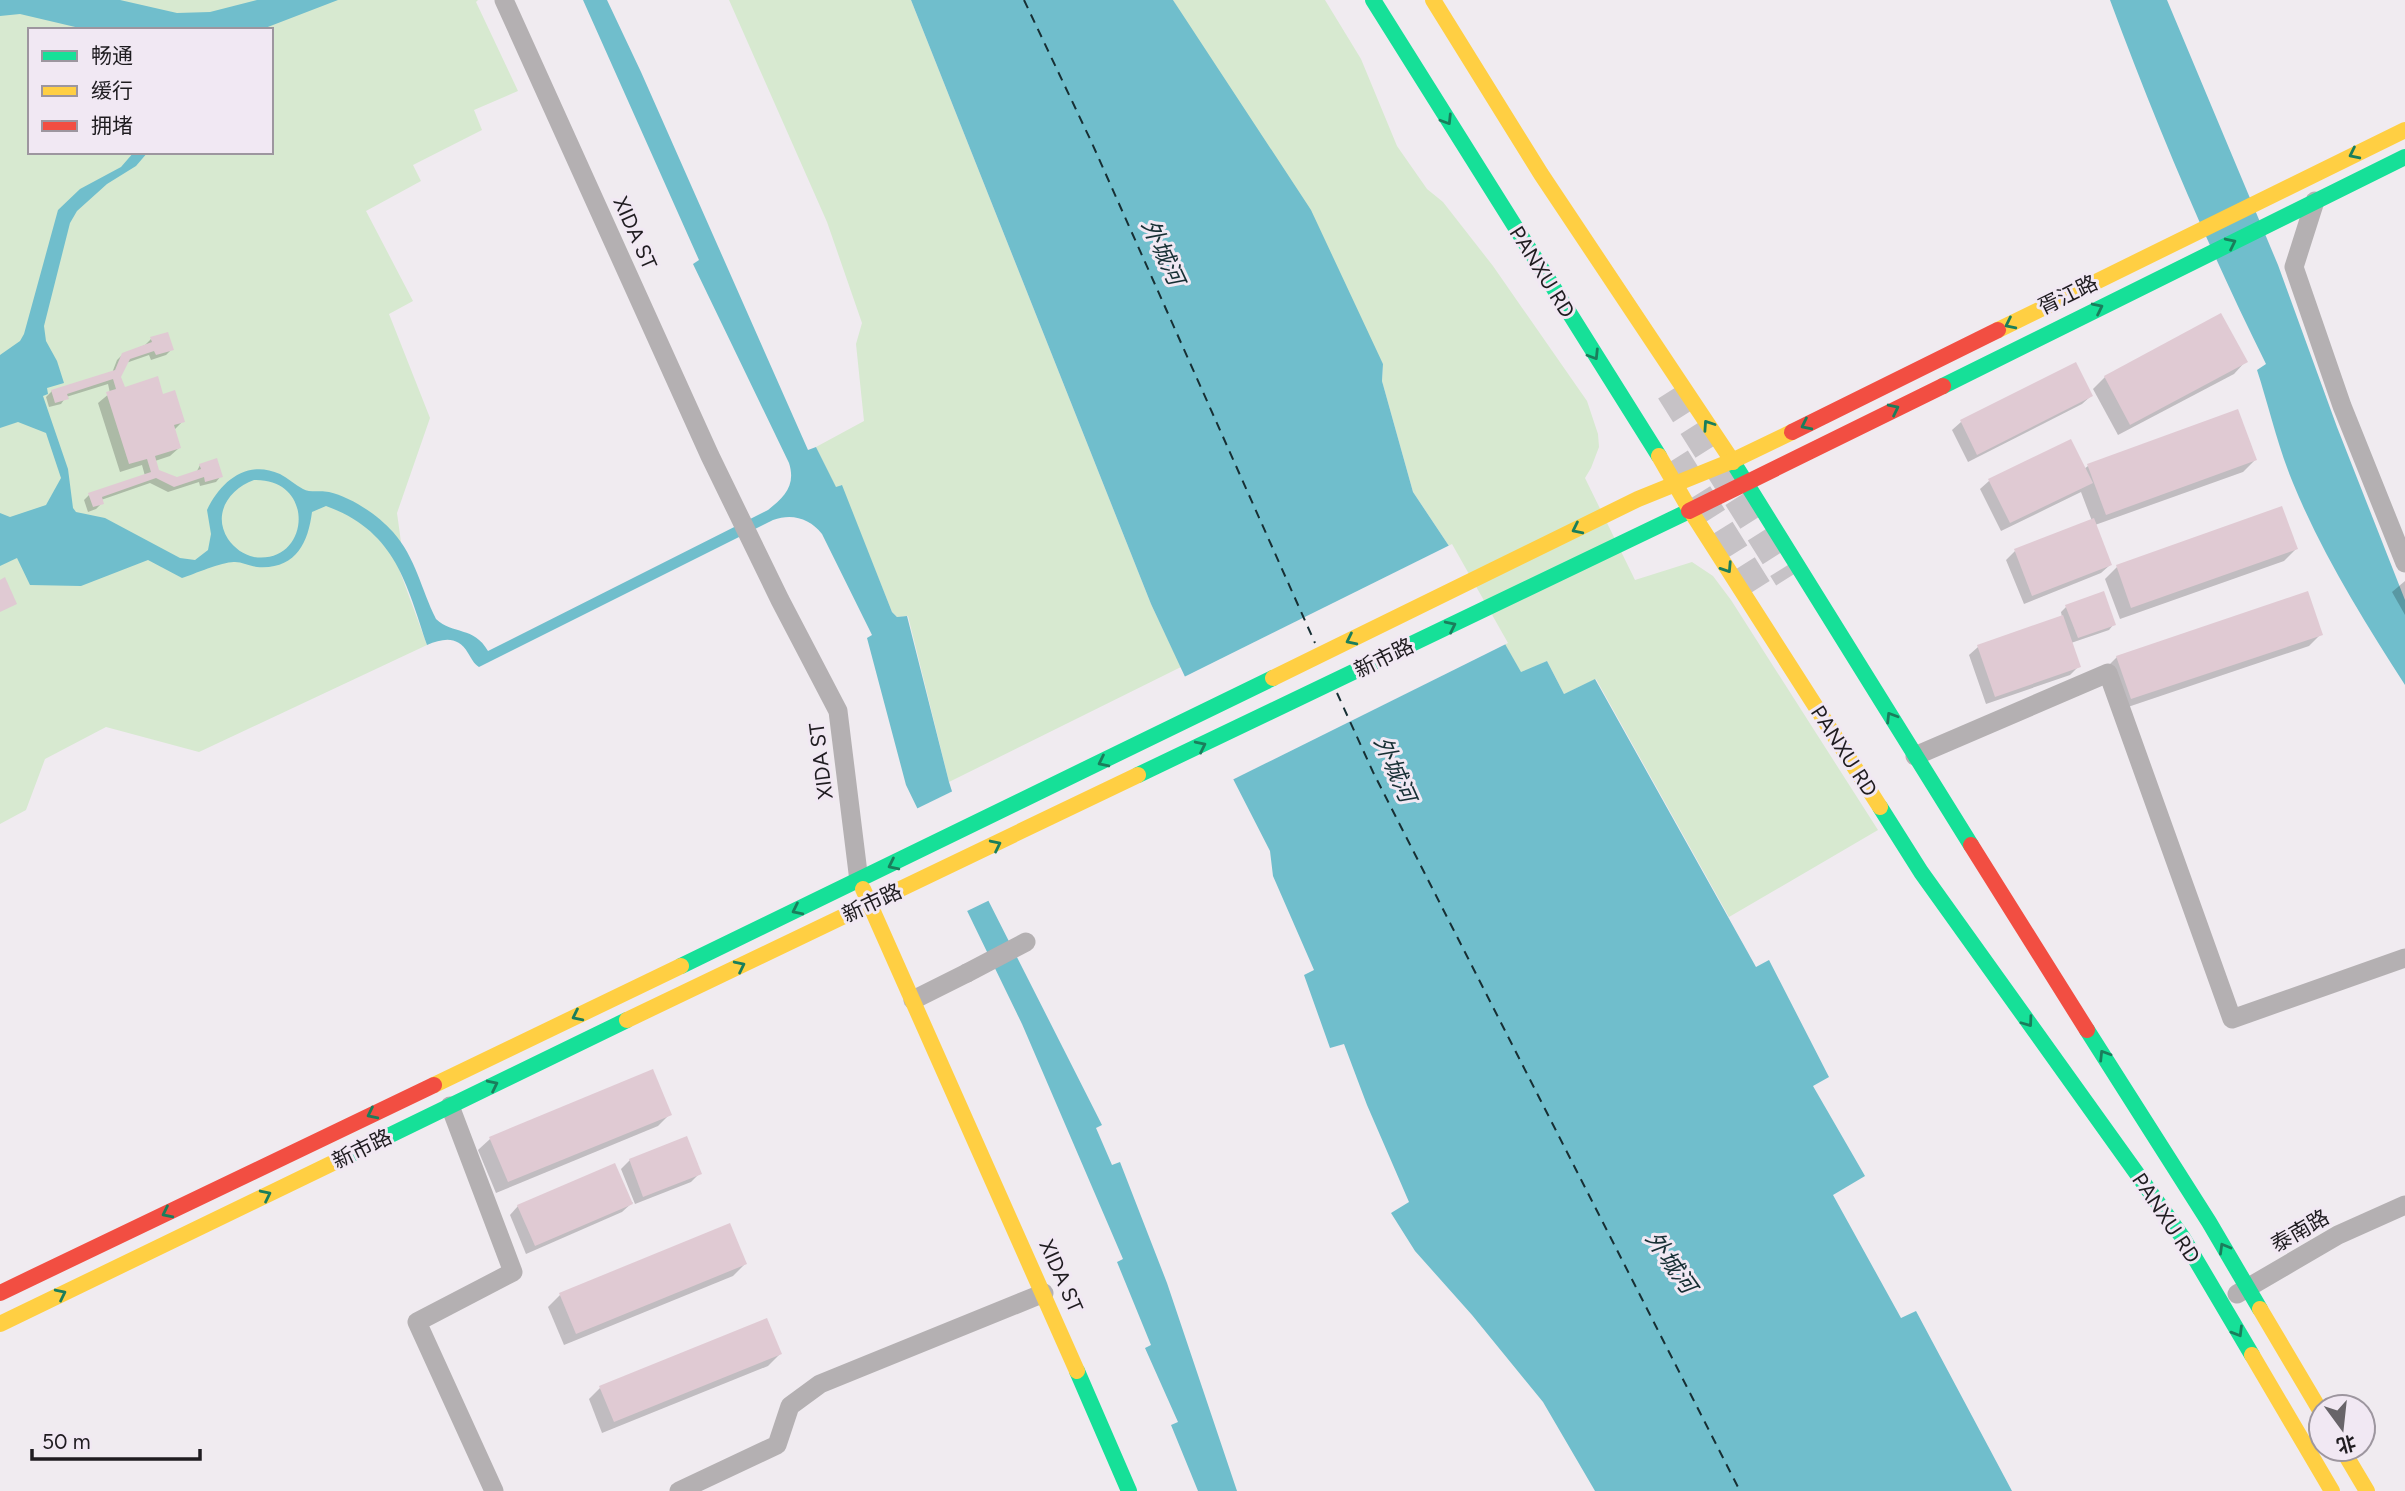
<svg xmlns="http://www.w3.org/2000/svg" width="2405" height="1491" viewBox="0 0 2405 1491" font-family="Figtree,'Noto Sans SC',sans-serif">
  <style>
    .green { fill: #d7e9d0; fill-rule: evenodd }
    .water { fill: #70becc; fill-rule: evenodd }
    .pier { fill: #f0ebf0 }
    .shadow { fill: #0003 }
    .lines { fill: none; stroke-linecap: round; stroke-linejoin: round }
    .ferry { stroke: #172f34; stroke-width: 2; stroke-dasharray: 9 7; stroke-linecap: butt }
    .building { fill: #e0cad3 }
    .secondary-tunnel { stroke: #c6c2c6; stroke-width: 28; stroke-dasharray: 28 14; stroke-linecap: butt }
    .street { stroke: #b4b0b2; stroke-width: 19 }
    .fast { stroke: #16e098; stroke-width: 16 }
    .slow { stroke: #ffcf43; stroke-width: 16 }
    .jam { stroke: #f24e42; stroke-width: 16 }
    .street-bridge { stroke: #b4b0b2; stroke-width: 19 }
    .oneway { stroke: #1a7e5c }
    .labels { text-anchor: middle; stroke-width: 6; stroke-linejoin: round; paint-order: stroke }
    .street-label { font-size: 21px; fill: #1f1c20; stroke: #f1e8f3 }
    .water-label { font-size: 23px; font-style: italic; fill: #172f34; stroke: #f1e8f3 }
  </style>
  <rect width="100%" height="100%" fill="#f0ebf0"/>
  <g class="green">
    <path d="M0 0H478L476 2 518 91 474 110 482 130 413 165 421 181 366 211 413 301 389 314 430 418 397 513 401 542 395 558 427 645 199 752 106 727 45 759 26 810 0 824ZM30 30H271V152H30Z"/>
    <polygon points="729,0 911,0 1151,604 1181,667 949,782 908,616 897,617 892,612 841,485 836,488 816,447 864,421 856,344 862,323 827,222"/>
    <polygon points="1173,0 1325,0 1361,59 1397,146 1427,189 1443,202 1493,266 1587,401 1598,434 1599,447 1591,468 1585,478 1635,580 1692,562 1713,576 1731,600 1878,830 1729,917 1596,679 1564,694 1547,661 1521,673 1451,549 1413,492 1382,381 1383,364"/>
  </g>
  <g class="water">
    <polygon points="0,0 120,0 177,13 210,12 257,0 338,0 260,30 88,30 20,14 0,16"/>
    <path d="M583 0H607L641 72 808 450 816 447 836 487 842 485 892 612 897 617 907 616 949 782 985 894 1102 1125 1096 1128 1112 1165 1120 1162 1167 1283 1237 1491H1198L1171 1425 1178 1422 1145 1348 1151 1345 1117 1262 1123 1259 1022 1024 906 785 867 638 872 635 822 534C810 519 793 513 773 520L479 667C473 663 472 659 468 653 458 636 444 638 427 645 406 582 395 531 326 506L312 512C308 544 295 570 257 567 249 566 242 562 235 562 224 561 194 574 182 578L148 560 81 586 30 585 17 558 0 566V513L10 517 46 505 61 478 46 433 18 422 0 428V355L20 341 24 334 58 210 80 189 121 167 134 152H148L136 166 107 184 77 211 70 223 44 326 46 341 57 361 64 383 47 388 48 394 43 396 68 469 73 508 76 512 105 518 180 558 195 560 208 550 211 534 207 510C221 481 247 459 280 474 288 478 295 485 303 489 310 493 321 490 329 492 351 497 378 515 393 532 416 558 421 589 436 619 453 635 474 626 488 651L768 510C785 497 796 485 789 463L693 264 699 260ZM254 480C317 478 310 565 254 557 244 555 234 548 228 539 212 514 229 489 254 480Z"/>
    <polygon points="911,0 1173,0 1311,210 1383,364 1382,381 1413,492 1451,549 1521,672 1547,661 1564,694 1595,679 1756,967 1769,960 1829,1077 1813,1086 1865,1176 1833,1195 1901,1318 1916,1311 2012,1491 1595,1491 1543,1402 1472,1315 1415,1251 1391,1213 1409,1202 1367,1105 1344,1044 1330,1048 1304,975 1314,970 1273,876 1270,851 1229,771 1151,604"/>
    <path d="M2110 0H2167L2278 265 2337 427 2405 600V685C2364 621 2322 554 2293 483 2278 447 2269 407 2257 370L2266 364C2207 245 2156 124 2110 0Z"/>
  </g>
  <g class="pier">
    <polygon points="1452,544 1508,643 1230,781 1182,678"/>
    <polygon points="955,790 992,899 963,913 914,810"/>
  </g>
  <g class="shadow">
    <polygon points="151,339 172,349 166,355 151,360 149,355 126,363 120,377 124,389 162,396 183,421 173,431 179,448 170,456 155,461 158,471 177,479 196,473 200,465 221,476 216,482 200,486 199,482 168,492 150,483 101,500 102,503 96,509 88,512 84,500 89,495 145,476 142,465 120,472 98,403 110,393 108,384 66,397 61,404 49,407 46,397 52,391 112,373 117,360 123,354 145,345"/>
    <polygon points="2245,362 2234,374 2118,435 2093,389 2105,377"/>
    <polygon points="2075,364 2091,396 2082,404 1968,462 1952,430 1961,422"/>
    <polygon points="2255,460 2243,472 2095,525 2110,565 2101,573 2024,604 2006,560 2015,551 2092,521 2081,492 2001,531 1980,489 1989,481 2084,469 2088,466"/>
    <polygon points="2296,549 2284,561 2120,619 2105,579 2117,567"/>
    <polygon points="2405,581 2405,615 2392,592"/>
    <polygon points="2066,607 2114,624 2109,630 2071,643 2079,666 2070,675 1986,704 1969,655 1978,647 2062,617 2061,612"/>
    <polygon points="2321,634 2309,646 2119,710 2105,669 2117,657"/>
    <polygon points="670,1114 658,1126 496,1193 478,1150 490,1139"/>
    <polygon points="630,1160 700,1173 691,1182 635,1204 621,1169"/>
    <polygon points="633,1202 622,1212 526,1254 510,1215 518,1206"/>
    <polygon points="745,1264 733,1276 564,1345 548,1307 560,1295"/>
    <polygon points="780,1354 768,1366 602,1433 589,1399 600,1388"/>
  </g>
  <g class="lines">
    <g class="ferry">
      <polyline points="1024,0 1091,141 1315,643"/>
      <polyline points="1337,693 1373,772 1740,1491"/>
    </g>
  </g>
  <g class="building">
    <polygon points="2221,313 2248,362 2130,425 2104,376"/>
    <polygon points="168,332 174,350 156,355 154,351 130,359 121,377 125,387 158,376 163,394 175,390 185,422 174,425 181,448 155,456 159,470 177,477 201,469 199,464 217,458 223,477 205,482 204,477 174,487 156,478 102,497 104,504 93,507 88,493 151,472 147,459 129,464 106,392 116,389 113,379 67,394 69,399 55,403 51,390 115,370 122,353 152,342 150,337"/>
    <polygon points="2076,362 2093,396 1977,455 1960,420"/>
    <polygon points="2238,409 2257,460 2106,515 2087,464"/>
    <polygon points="2071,439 2093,483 2010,523 1988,479"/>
    <polygon points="2282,506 2298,549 2131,608 2116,565"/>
    <polygon points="2094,518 2112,565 2032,596 2014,549"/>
    <polygon points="5,577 17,604 0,612 0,580"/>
    <polygon points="2104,591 2116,625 2078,638 2065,605"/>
    <polygon points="2308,591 2323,635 2131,699 2116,656"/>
    <polygon points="2063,615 2081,667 1995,697 1977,645"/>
    <polygon points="653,1069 672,1115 508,1182 489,1137"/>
    <polygon points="687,1136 702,1174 643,1197 629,1159"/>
    <polygon points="615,1163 633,1204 535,1246 517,1205"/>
    <polygon points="730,1223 747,1264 576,1334 559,1293"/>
    <polygon points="767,1318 782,1354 614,1422 599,1386"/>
  </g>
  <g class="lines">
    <g class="secondary-tunnel">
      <polyline points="1670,391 1788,578"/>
      <polyline points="1676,458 1760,592"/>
    </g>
    <g class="street">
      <polyline points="504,0 710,456 780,600 838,711 859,881"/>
      <polyline points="2315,201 2294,267 2342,406 2405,563"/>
      <polyline points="1915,756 2108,673 2232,1019 2405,958"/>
      <polyline points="913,1000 967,973"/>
      <polyline points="450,1106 513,1272 417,1322 494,1491"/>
      <polyline points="2237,1294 2338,1235 2405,1205"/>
      <polyline points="679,1491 777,1445 790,1406 820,1384 1044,1293"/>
    </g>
    <g class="fast">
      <polyline points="1373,0 1659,456"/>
      <polyline points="1943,386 2405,157"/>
      <polyline points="1733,462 1971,845"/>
      <polyline points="1138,775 1689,511"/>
      <polyline points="1880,807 1921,872 2183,1238 2252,1355"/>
      <polyline points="681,966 1273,678"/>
      <polyline points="2087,1030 2209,1222 2260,1309"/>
      <polyline points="341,1159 627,1020"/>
      <polyline points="1077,1371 1129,1491"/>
    </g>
    <g class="slow">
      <polyline points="1433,0 1541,174 1733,462"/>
      <polyline points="1998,330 2405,130"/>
      <polyline points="1659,456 1690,510 1880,807"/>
      <polyline points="1273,678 1638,499 1732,461 1792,432"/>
      <polyline points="863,889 1077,1371"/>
      <polyline points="627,1020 1138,775"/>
      <polyline points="434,1085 681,966"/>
      <polyline points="2260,1309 2321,1412"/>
      <polyline points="0,1324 341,1159"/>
      <polyline points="2252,1355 2332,1491"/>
      <polyline points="2342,1449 2367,1491"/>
    </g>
    <g class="jam">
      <polyline points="1792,432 1998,330"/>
      <polyline points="1689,511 1943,386"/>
      <polyline points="1971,845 2087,1030"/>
      <polyline points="0,1293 434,1085"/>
    </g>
    <polyline class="street-bridge" points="967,973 1026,942"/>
  </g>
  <defs><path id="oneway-chevron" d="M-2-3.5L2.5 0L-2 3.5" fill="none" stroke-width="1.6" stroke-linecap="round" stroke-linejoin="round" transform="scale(1.75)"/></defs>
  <g class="oneway">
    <use href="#oneway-chevron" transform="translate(1447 120) rotate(58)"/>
    <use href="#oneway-chevron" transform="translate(2354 154) rotate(154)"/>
    <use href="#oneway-chevron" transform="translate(2231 243) rotate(-26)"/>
    <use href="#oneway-chevron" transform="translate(2098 308) rotate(-26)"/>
    <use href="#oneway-chevron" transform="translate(2010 324) rotate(154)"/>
    <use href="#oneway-chevron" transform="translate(1594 355) rotate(58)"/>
    <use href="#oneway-chevron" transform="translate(1894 409) rotate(-26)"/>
    <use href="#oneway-chevron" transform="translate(1708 425) rotate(-124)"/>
    <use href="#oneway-chevron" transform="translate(1806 425) rotate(154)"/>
    <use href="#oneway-chevron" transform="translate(1577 529) rotate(154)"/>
    <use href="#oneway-chevron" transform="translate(1727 568) rotate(57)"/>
    <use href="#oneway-chevron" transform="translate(1451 626) rotate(-26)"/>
    <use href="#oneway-chevron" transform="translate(1351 640) rotate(154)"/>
    <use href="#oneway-chevron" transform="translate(1891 717) rotate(-122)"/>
    <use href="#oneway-chevron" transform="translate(1201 746) rotate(-26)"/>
    <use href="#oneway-chevron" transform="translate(1103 762) rotate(154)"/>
    <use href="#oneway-chevron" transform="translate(996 845) rotate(-26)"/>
    <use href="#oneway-chevron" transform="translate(893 865) rotate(154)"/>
    <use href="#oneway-chevron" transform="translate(797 910) rotate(154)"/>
    <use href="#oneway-chevron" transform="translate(740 966) rotate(-26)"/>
    <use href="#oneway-chevron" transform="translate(577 1016) rotate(154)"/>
    <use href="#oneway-chevron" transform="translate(2028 1022) rotate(54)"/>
    <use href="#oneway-chevron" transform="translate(2104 1055) rotate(-122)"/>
    <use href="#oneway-chevron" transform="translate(493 1085) rotate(-26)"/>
    <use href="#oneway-chevron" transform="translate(372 1114) rotate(154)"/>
    <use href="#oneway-chevron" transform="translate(266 1195) rotate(-26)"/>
    <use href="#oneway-chevron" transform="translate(167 1213) rotate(154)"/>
    <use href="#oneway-chevron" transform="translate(2224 1248) rotate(-120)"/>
    <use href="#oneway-chevron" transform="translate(61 1294) rotate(-26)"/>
    <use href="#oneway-chevron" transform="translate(2238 1332) rotate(59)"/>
  </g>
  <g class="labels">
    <g class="street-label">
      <text transform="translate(635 233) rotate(66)" y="7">XIDA ST</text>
      <text transform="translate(1542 272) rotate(58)" y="7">PANXU RD</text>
      <text transform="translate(2068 295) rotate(-26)" y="7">胥江路</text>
      <text transform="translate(1384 658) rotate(-26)" y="7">新市路</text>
      <text transform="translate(1844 751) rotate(57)" y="7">PANXU RD</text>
      <text transform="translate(821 761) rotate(-97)" y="7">XIDA ST</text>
      <text transform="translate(872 903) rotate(-25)" y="7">新市路</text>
      <text transform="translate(362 1149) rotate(-26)" y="7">新市路</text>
      <text transform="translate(2166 1218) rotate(56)" y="7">PANXU RD</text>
      <text transform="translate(2300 1231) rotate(-30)" y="7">泰南路</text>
      <text transform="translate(1061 1276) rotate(66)" y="7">XIDA ST</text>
    </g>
    <g class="water-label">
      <text transform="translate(1163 252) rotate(65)" y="8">外城河</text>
      <text transform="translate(1395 769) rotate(66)" y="8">外城河</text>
      <text transform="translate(1671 1262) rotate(55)" y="8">外城河</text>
    </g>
  </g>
  <rect x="28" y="28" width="245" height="126" fill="#f1e8f3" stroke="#9d969f" stroke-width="2"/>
  <rect x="42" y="51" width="35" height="10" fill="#16e098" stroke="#9d969f" stroke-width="2"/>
  <text x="91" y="63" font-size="21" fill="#1f1c20">畅通</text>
  <rect x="42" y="86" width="35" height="10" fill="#ffcf43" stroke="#9d969f" stroke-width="2"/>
  <text x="91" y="98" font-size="21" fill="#1f1c20">缓行</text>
  <rect x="42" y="121" width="35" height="10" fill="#f24e42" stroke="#9d969f" stroke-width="2"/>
  <text x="91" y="133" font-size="21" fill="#1f1c20">拥堵</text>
  <g transform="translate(2342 1428) rotate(165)"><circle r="33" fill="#f1e8f3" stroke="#9d969f" stroke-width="2"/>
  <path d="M0-5L12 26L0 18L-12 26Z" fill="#686469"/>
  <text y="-10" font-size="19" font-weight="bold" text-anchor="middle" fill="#1f1c20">北</text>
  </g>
  <path d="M32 1449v10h168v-10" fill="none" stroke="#1f1c20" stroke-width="3.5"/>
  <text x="42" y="1449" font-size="21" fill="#1f1c20" stroke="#f1e8f3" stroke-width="5" paint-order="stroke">50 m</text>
</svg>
